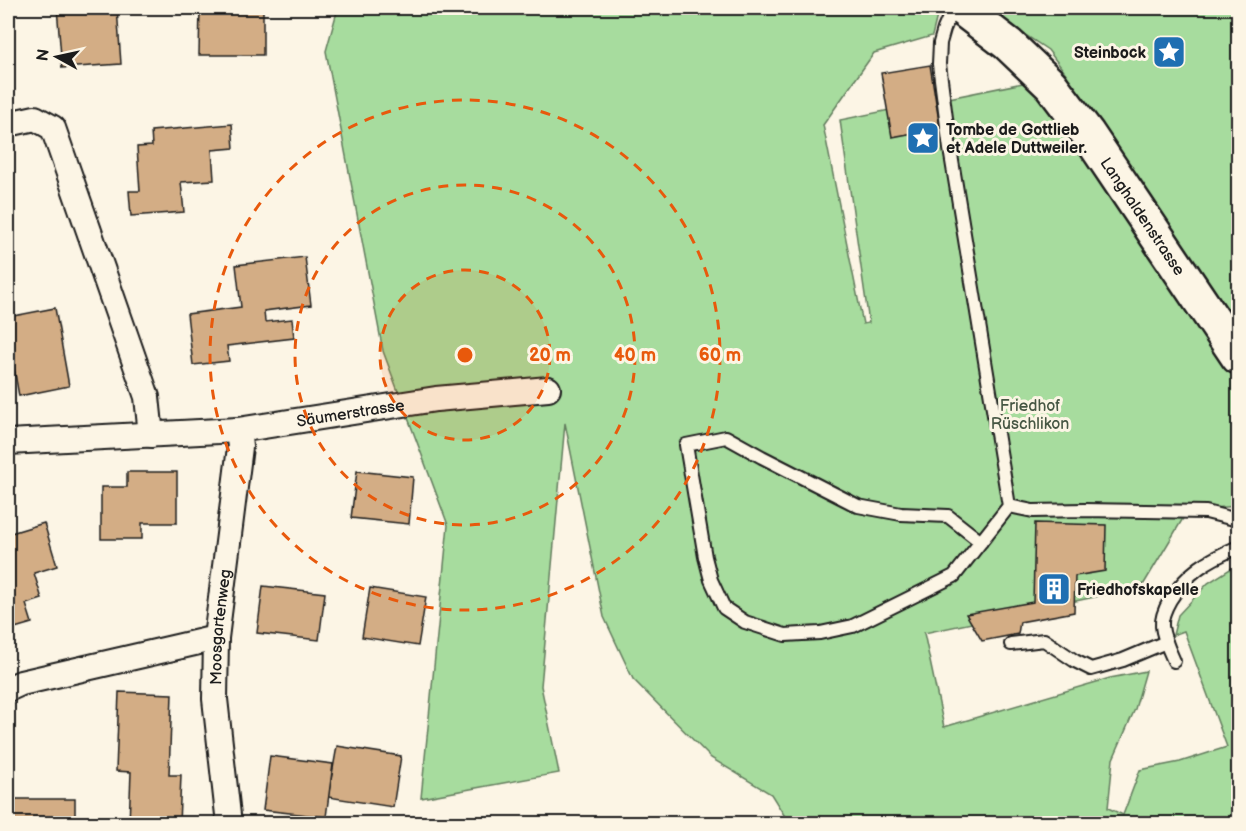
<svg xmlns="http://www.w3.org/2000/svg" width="1246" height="831" viewBox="0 0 1246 831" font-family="'Balsamiq Sans',sans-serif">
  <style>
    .green { fill: #a7dc9e; stroke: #627c5d; stroke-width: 1.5 }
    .building { fill: #d3ad85; stroke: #1c1c1c; stroke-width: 1.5 }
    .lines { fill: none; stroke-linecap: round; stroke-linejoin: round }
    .lane-casing { stroke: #1c1c1c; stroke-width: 16 }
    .street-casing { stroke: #1c1c1c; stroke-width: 28 }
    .secondary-casing { stroke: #1c1c1c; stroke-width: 38 }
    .lane { stroke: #fcf5e5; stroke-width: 12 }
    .street { stroke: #fcf5e5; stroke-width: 24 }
    .secondary { stroke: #fcf5e5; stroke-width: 33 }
    .ring { fill: none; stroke: #e8590c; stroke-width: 3; stroke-dasharray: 10 8 }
    .labels { text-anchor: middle; stroke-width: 6; stroke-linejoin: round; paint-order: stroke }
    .poi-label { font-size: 16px; font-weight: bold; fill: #1c1c1c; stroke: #fcf5e5; text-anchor: start }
    .street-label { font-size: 16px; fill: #1c1c1c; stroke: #fcf5e5 }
    .park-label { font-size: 16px; fill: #465643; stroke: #fcf5e5 }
    .centre { fill: #e8590c; stroke: #fcf5e5; stroke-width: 3 }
    .ring-label { font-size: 18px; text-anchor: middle; font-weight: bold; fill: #e8590c; stroke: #fcf5e5; stroke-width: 6; stroke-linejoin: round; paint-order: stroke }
  </style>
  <rect width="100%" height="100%" fill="#fcf5e5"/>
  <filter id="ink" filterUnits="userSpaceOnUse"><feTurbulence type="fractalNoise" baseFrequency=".0167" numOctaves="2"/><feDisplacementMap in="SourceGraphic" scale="12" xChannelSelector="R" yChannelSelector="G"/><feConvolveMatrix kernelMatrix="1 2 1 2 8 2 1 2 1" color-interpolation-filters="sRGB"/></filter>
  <g filter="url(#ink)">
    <polygon class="green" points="338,8 916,8 937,16 932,36 874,53 823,125 863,324 869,323 840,120 1033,81 1104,189 1067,75 1048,50 985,8 1238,8 1238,506 1188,510 1142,587 924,633 944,727 1110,678 1146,671 1135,709 1113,759 1108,808 1123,815 1140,770 1180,762 1227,747 1184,631 1173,635 1178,615 1208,583 1238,564 1238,823 789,823 771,794 711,758 633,679 604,617 565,423 541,686 559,773 421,798 448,525 383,351 326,51"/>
    <g class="building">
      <polygon points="57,8 117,8 121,64 62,68"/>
      <polygon points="200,8 263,8 263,55 199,55"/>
      <polygon points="930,65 940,128 892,137 881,73"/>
      <polygon points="232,124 234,148 212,150 214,180 181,182 184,212 131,216 129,191 140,191 137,147 152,146 151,131"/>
      <polygon points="305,257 311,305 264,311 265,322 292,319 294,338 227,346 229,361 193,365 187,314 241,307 236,265"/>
      <polygon points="55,308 69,386 19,396 8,335 8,317"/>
      <polygon points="357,471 413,477 409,524 351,518"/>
      <polygon points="127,472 177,472 177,523 142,523 142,539 101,539 101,487 127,487"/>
      <polygon points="8,523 11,533 44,523 57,566 34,573 42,599 26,604 32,623 8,630"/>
      <polygon points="1035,523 1106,525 1105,571 1075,576 1074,612 1020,622 1018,634 982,641 966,614 1033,602"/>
      <polygon points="263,586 325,593 319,640 257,633"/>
      <polygon points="370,588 426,597 418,646 362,637"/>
      <polygon points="119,692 172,694 169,775 181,775 179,824 129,824 131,772 116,771"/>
      <polygon points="337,746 401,756 393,807 328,797"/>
      <polygon points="270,756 333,764 326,817 263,810"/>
      <rect x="8" y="799" width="67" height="25"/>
    </g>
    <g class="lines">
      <g class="lane-casing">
        <g id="lane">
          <polyline points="953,8 944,29 940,43 939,64 950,149 1009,506 954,576 853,626 820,633 785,635 745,622 724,608 711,580 705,557 686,445 726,437 762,457 858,506 901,514 948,516 981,542"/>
          <polyline points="1009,506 1033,511 1084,510 1206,512 1238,520"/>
          <polyline points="1011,644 1044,640 1075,661 1091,669 1123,660 1166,642"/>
          <path d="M1174 661C1169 650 1163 638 1162 626 1161 617 1166 607 1170 600 1188 571 1208 560 1238 547"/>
        </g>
      </g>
      <g class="street-casing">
        <g id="street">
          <polyline points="8,124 35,118 53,128 147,397 151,435"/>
          <path id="s1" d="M8 442 238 430 436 399 548 389"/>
          <polyline points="8,689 21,683 216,638"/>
          <path id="s2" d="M229 824 215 699 216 638 240 447 238 430"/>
        </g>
      </g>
      <g class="secondary-casing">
        <g id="secondary">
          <path id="s3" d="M961 8 1008 44 1051 85 1088 134 1238 357"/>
        </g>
      </g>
      <use href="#lane" class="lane"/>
      <use href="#street" class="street"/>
      <use href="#secondary" class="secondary"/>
    </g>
  </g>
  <circle cx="465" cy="355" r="85" fill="#e8590c" fill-opacity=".12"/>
  <g class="ring">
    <circle cx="465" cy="355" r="85"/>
    <circle cx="465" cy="355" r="170"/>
    <circle cx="465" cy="355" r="255"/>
  </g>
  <defs>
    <g id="sight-square" transform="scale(1.725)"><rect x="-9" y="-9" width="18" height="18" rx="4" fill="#1f6fb2" stroke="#fcf5e5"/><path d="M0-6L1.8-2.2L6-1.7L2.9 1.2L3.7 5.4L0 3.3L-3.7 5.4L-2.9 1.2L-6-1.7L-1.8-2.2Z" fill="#fff"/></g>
    <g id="building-square" transform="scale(1.725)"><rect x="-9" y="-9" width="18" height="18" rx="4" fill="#1f6fb2" stroke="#fcf5e5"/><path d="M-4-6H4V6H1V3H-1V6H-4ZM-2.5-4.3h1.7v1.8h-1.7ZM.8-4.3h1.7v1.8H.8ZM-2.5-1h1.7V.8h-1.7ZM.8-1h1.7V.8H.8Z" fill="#fff"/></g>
  </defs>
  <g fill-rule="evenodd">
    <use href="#sight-square" x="1169" y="52"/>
    <use href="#sight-square" x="923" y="138"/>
    <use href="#building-square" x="1054" y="589"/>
  </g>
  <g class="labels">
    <g class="poi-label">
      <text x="1146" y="58" text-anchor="end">Steinbock</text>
      <text x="946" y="135">Tombe de Gottlieb<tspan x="946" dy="18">et Adele Duttweiler.</tspan></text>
      <text x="1077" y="595">Friedhofskapelle</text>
    </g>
    <g class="street-label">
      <text dy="6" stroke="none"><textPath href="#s3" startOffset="279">Langhaldenstrasse</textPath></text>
      <text dy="6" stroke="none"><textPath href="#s1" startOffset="344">Säumerstrasse</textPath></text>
      <text dy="6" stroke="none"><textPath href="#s2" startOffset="198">Moosgartenweg</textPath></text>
    </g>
    <g class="park-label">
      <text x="1030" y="411">Friedhof<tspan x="1030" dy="18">Rüschlikon</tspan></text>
    </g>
  </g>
  <circle cx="465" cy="355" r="9" class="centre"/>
  <g class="ring-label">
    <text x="550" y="361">20 m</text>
    <text x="635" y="361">40 m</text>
    <text x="720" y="361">60 m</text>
  </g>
  <rect width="1246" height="831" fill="none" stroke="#fcf5e5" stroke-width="30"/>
  <rect x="15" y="15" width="1216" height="801" fill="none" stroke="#1c1c1c" stroke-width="2" filter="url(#ink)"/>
  <g transform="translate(57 57) rotate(278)" stroke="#fcf5e5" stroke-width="4.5" paint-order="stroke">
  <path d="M0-4.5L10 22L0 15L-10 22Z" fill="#1c1c1c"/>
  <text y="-9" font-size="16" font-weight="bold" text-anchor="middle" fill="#1c1c1c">N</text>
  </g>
</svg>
